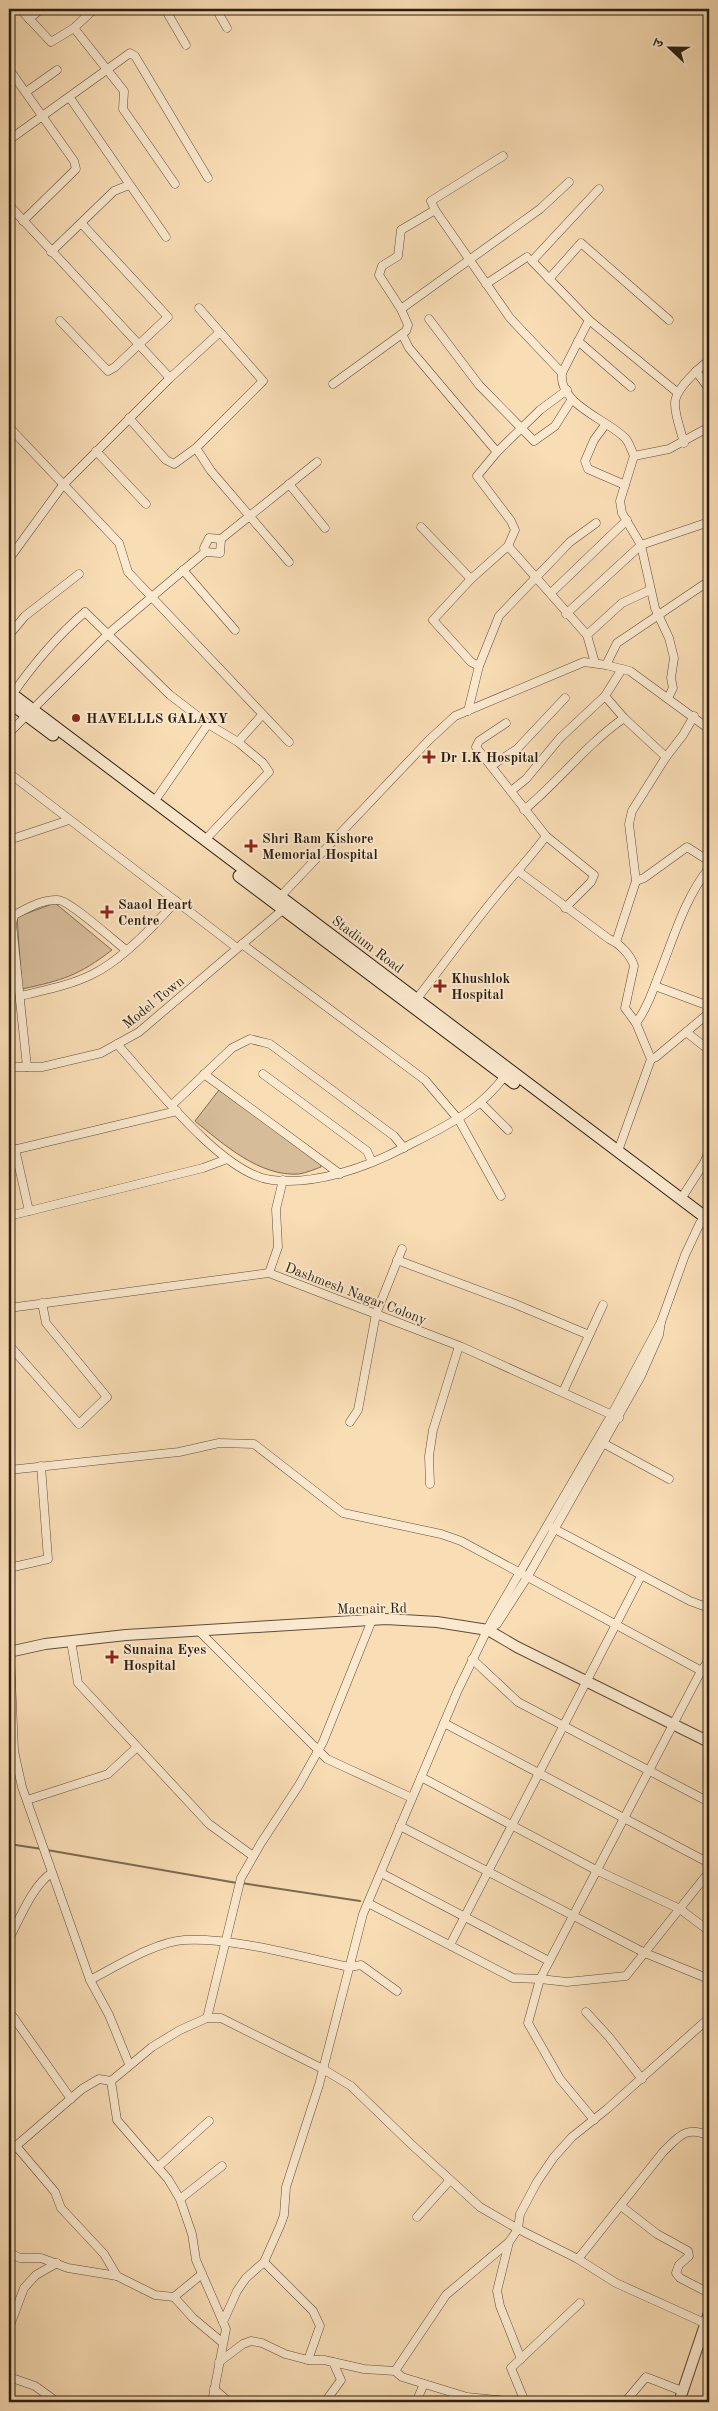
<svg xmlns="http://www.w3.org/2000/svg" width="718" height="2411" viewBox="0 0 718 2411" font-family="'Old Standard TT','Noto Serif Devanagari',serif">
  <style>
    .green { fill: #d6bc99; stroke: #806c56 }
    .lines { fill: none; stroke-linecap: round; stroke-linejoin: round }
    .stream { stroke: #7d6953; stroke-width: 2 }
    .minor-casing { stroke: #5e4d3b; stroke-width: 9 }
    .tertiary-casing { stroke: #5e4d3b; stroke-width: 12 }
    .secondary-casing { stroke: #2b1d12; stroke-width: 13 }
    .minor { stroke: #fbe9cf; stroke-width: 8 }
    .tertiary { stroke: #fbe9cf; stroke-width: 10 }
    .secondary { stroke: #fbe9cf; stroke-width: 11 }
    .poi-dot { fill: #8f2418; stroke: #fbe9cf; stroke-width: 2 }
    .labels { text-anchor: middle; stroke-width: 4; stroke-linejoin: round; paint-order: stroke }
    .poi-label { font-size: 14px; font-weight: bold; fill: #2b1d12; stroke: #fbe9cf; text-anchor: start }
    .street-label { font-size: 14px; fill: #2b1d12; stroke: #fbe9cf }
  </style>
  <rect width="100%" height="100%" fill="#f9ddb5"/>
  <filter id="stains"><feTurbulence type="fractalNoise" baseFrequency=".004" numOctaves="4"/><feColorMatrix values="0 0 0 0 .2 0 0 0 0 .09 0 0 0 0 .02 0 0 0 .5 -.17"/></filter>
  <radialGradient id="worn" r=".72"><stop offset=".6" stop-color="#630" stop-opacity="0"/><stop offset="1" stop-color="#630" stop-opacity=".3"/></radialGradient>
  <g class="green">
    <path d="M55 903 112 950C78 976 63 980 22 989L17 917Z"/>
    <path d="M219 1090 320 1162 321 1167C315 1169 306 1173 299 1174 260 1177 223 1144 195 1121Z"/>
  </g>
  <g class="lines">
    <g class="stream">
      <polyline points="9,1844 42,1849"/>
      <polyline points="47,1850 237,1883"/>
      <polyline points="241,1883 360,1901"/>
    </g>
    <g class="minor-casing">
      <g id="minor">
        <polyline points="20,9 51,42 74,28 92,11"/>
        <polyline points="165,9 186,45"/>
        <polyline points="216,9 227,28"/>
        <polyline points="29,19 41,9"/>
        <polyline points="74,28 124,91 123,109 175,184"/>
        <polyline points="9,69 74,161 76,169 23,221"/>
        <polyline points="26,92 57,70"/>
        <polyline points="70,98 166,237"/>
        <polyline points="9,140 130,53 135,56 208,178"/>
        <polyline points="503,156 431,201 435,210 510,318 562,373"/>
        <path d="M599 189 532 261 589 320 562 373C558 405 609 420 626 439 629 443 632 451 634 456L620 501 622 513 641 545 655 608 669 638 674 658 671 678 673 688 668 698"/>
        <polyline points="9,205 170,378"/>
        <polyline points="51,252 114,191 129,185"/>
        <polyline points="549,279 581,243 669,320"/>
        <polyline points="486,284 527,257"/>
        <polyline points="401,309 540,209 569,182"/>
        <polyline points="429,319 479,385 534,441 555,426 572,399"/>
        <polyline points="589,320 678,393"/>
        <polyline points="60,321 108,371 115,367 168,317 82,224"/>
        <polyline points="402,334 409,348 497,452"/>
        <polyline points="578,341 631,387"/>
        <polyline points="696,371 709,389"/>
        <polyline points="333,384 406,331 408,325 401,309 379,275 382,266 398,256 401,230 435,210"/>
        <polyline points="129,418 166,460 174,464 196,448 263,381 199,308"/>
        <polyline points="605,425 594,440 585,461 588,469 625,485"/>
        <polyline points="9,427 119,543 128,572 289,742"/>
        <path d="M684 443C681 431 675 416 675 404 674 390 699 368 709 360"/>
        <polyline points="196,448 211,471 289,562"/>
        <polyline points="96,451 146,504"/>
        <polyline points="634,456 669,449 709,427"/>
        <polyline points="289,484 325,528"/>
        <polyline points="421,527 471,579"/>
        <polyline points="508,546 587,635 595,663"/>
        <polyline points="205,552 220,553 221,539"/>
        <polyline points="9,559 63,485 170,378 220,332"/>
        <polyline points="183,570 235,630"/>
        <polyline points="551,593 627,520"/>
        <polyline points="566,614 641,545 709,522"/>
        <polyline points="9,635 25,616 79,574"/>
        <polyline points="587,635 622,603 650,590"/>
        <polyline points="606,665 617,643 709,581"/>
        <polyline points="479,666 471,662 433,620 471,579 508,546 515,530 511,521 477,476 497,452 540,410 567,390"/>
        <path d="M12 695C34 663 56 637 85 612L170 695 208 724 238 742 263 763 269 772 205 840"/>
        <polyline points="605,696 624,718 666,757 683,735 694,716"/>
        <polyline points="468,711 479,666 499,616 570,542 596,523"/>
        <polyline points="506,723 479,741 476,747 546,836 594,875 591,882 565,908"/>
        <polyline points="9,733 108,634 205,552 204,548 209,538 221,539 317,462"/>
        <polyline points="238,742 262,715"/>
        <polyline points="491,766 517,749 565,698"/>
        <polyline points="9,773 237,948"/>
        <polyline points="511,791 526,779 560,738 605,696 622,669"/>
        <polyline points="154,802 208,724"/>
        <path d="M524 810C559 781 587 744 624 718"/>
        <polyline points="9,840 69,820"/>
        <path d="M518 871 609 939C619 943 631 955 634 966L625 1008 636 1023 651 1059 618 1151"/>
        <polyline points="636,881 644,878 687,847 709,861"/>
        <polyline points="277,900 429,740 455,716 584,662 606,665 630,671 709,729"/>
        <polyline points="616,942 636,881 629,824 632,811 666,757"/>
        <polyline points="242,944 425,1080 459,1120 501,1196"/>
        <polyline points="655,986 709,1006"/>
        <path d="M20 996C44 990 68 986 91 975 121 961 154 926 176 901"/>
        <path d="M416 1000C443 965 469 929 497 895 513 875 531 857 546 836"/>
        <path d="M636 1023C646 1010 652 993 658 977 673 940 684 899 709 868"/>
        <polyline points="686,1032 709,1050"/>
        <path d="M117 1044C151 1081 222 1175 272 1180 316 1185 365 1168 403 1148 444 1127 479 1112 507 1073"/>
        <polyline points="651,1059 656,1057 709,1013"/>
        <polyline points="9,1067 42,1067 101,1053 139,1032 286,907"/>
        <path d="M27 1067 12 924 14 915C28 908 42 899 58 900 69 900 114 941 126 950"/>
        <polyline points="204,1074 340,1174"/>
        <polyline points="263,1074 367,1151 372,1162"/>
        <polyline points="481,1103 508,1130"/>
        <polyline points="172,1105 232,1048 250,1039 270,1044 394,1136 404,1148"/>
        <polyline points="15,1149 29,1211"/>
        <polyline points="9,1151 177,1111"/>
        <polyline points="681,1199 704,1163 709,1151"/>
        <polyline points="9,1216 203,1168 227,1159"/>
        <polyline points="397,1260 515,1304 589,1335"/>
        <polyline points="269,1273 278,1247 276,1209 283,1180"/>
        <polyline points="9,1308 269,1273 462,1347 619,1418"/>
        <polyline points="9,1345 79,1424 107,1397 46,1323 42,1303"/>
        <polyline points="563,1392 603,1305"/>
        <polyline points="350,1422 358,1410 376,1314 402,1249"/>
        <polyline points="601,1442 669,1479"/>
        <polyline points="9,1470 179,1452 219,1443 254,1444 343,1513 441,1534 461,1541 709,1675"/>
        <polyline points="430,1484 429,1456 433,1430 459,1346"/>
        <polyline points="551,1527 690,1601 709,1608"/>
        <polyline points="9,1568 48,1559 41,1466"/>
        <polyline points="9,1629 14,1751 22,1787 90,1980 109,2015 129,2064"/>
        <polyline points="198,1630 327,1759 412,1798"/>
        <polyline points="488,1630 497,1624 528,1576 641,1376 659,1335 661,1322 685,1255 700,1223"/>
        <polyline points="71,1641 78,1683 209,1824 253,1856"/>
        <polyline points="472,1659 518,1702 709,1802"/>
        <polyline points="444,1723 709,1863"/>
        <polyline points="421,1777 596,1870 680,1909 709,1931"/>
        <polyline points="27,1800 108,1774 137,1747"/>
        <polyline points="400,1826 645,1953 709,1979"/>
        <polyline points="381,1873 549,1961"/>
        <polyline points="368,1903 513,1978 540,1979 701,1671 709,1660"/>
        <path d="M9 1939C19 1920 34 1883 52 1873"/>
        <polyline points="450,1945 641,1576"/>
        <path d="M90 1980C117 1966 155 1942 184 1940 233 1937 301 1957 349 1967L361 1965 397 1991"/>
        <polyline points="9,2011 71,2099"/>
        <polyline points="586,2012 609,2037 642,2079"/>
        <polyline points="207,2018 241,1878 261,1843 299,1785 323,1742 372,1620"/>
        <polyline points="594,2120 560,2079 528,2023 540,1979 567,1982 626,1976 709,1872"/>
        <polyline points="16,2146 55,2192 61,2208 104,2254 117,2276 155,2295 174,2297 202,2274"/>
        <polyline points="9,2152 82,2089 99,2079 111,2081"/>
        <polyline points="158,2167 209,2121"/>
        <polyline points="180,2199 222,2166"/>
        <polyline points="621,2206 657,2234 688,2251 689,2256 679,2265 676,2273 680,2278 709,2293"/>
        <polyline points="417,2217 450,2180"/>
        <polyline points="9,2253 20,2258 41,2258 68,2268 117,2276"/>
        <path d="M578 2259 663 2152C679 2136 687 2125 709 2136"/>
        <polyline points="264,2262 313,2311 320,2326 308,2360"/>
        <polyline points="174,2297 193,2318 223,2343"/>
        <polyline points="223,2322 237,2291 246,2278 264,2262 280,2226 284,2215 286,2187 319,2085 363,1914 458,1690 491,1622 612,1414 661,1322"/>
        <polyline points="9,2328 24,2288 36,2275 57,2263"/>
        <polyline points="521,2359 500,2306 497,2291 509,2242 518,2229 520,2214 537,2182 554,2157 572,2137 607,2109 709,2018"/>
        <polyline points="219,2362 243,2344 251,2341 262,2343 285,2354 308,2360 324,2360 364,2369 395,2371 402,2377 467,2397 518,2402"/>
        <polyline points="395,2371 446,2295 509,2242"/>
        <polyline points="9,2377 35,2386 57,2402"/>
        <polyline points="214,2389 229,2402"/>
        <polyline points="212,2402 226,2329 196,2260 192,2234 180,2199 168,2179 117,2120 111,2081 152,2047 180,2030 207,2018 221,2018 323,2069 351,2086 411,2144 480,2207 518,2229 578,2259 616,2283 709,2325"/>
        <polyline points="325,2402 341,2380 333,2362"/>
        <polyline points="416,2402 424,2384"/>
        <polyline points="525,2402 511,2368 580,2303"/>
        <polyline points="625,2402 646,2377 682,2391"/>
      </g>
    </g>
    <g class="tertiary-casing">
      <g id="tertiary">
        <polyline points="9,1652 45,1644 126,1635 386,1619 437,1622 488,1630 517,1647 709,1742"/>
        <polyline points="679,2402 709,2313"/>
      </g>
    </g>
    <g class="secondary-casing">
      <g id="secondary">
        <polyline points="9,692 709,1220"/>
        <polyline points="9,702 53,735"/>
        <polyline points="239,876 514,1083"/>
      </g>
    </g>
    <use href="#minor" class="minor"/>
    <use href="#tertiary" class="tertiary"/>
    <use href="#secondary" class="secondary"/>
  </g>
  <g class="poi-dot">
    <circle cx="76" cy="718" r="5"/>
    <path d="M426.5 749.5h5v5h5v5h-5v5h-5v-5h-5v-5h5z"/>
    <path d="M248.5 838.5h5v5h5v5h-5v5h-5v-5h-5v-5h5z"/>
    <path d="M104.5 904.5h5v5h5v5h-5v5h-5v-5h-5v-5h5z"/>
    <path d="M437.5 978.5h5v5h5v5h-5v5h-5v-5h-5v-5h5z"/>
    <path d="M109.5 1649.5h5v5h5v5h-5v5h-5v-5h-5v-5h5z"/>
  </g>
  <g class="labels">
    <g class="poi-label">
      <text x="86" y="723">HAVELLLS GALAXY</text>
      <text x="440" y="762">Dr I.K Hospital</text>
      <text x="262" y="843">Shri Ram Kishore<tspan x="262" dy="16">Memorial Hospital</tspan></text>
      <text x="118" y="909">Saaol Heart<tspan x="118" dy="16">Centre</tspan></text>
      <text x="451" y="983">Khushlok<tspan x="451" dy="16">Hospital</tspan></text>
      <text x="123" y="1654">Sunaina Eyes<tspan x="123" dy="16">Hospital</tspan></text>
    </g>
    <g class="street-label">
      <text transform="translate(368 944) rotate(37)" y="5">Stadium Road</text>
      <text transform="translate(153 1002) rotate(-39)" y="5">Model Town</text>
      <text transform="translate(356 1293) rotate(21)" y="5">Dashmesh Nagar Colony</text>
      <text transform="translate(372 1608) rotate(-1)" y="5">Macnair Rd</text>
    </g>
  </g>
  <rect width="718" height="2411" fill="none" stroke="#f9ddb5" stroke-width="30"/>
  <rect x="10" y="10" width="698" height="2391" fill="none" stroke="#2b1d12" stroke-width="2.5"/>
  <rect x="15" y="15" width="688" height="2381" fill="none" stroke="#2b1d12"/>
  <g transform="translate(670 48) rotate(292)" stroke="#fbe9cf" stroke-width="4" paint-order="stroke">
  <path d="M0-4L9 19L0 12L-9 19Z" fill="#2b1d12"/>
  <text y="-8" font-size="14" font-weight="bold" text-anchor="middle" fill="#2b1d12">उ</text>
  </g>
  <rect width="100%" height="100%" filter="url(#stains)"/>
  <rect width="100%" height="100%" fill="url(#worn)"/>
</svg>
